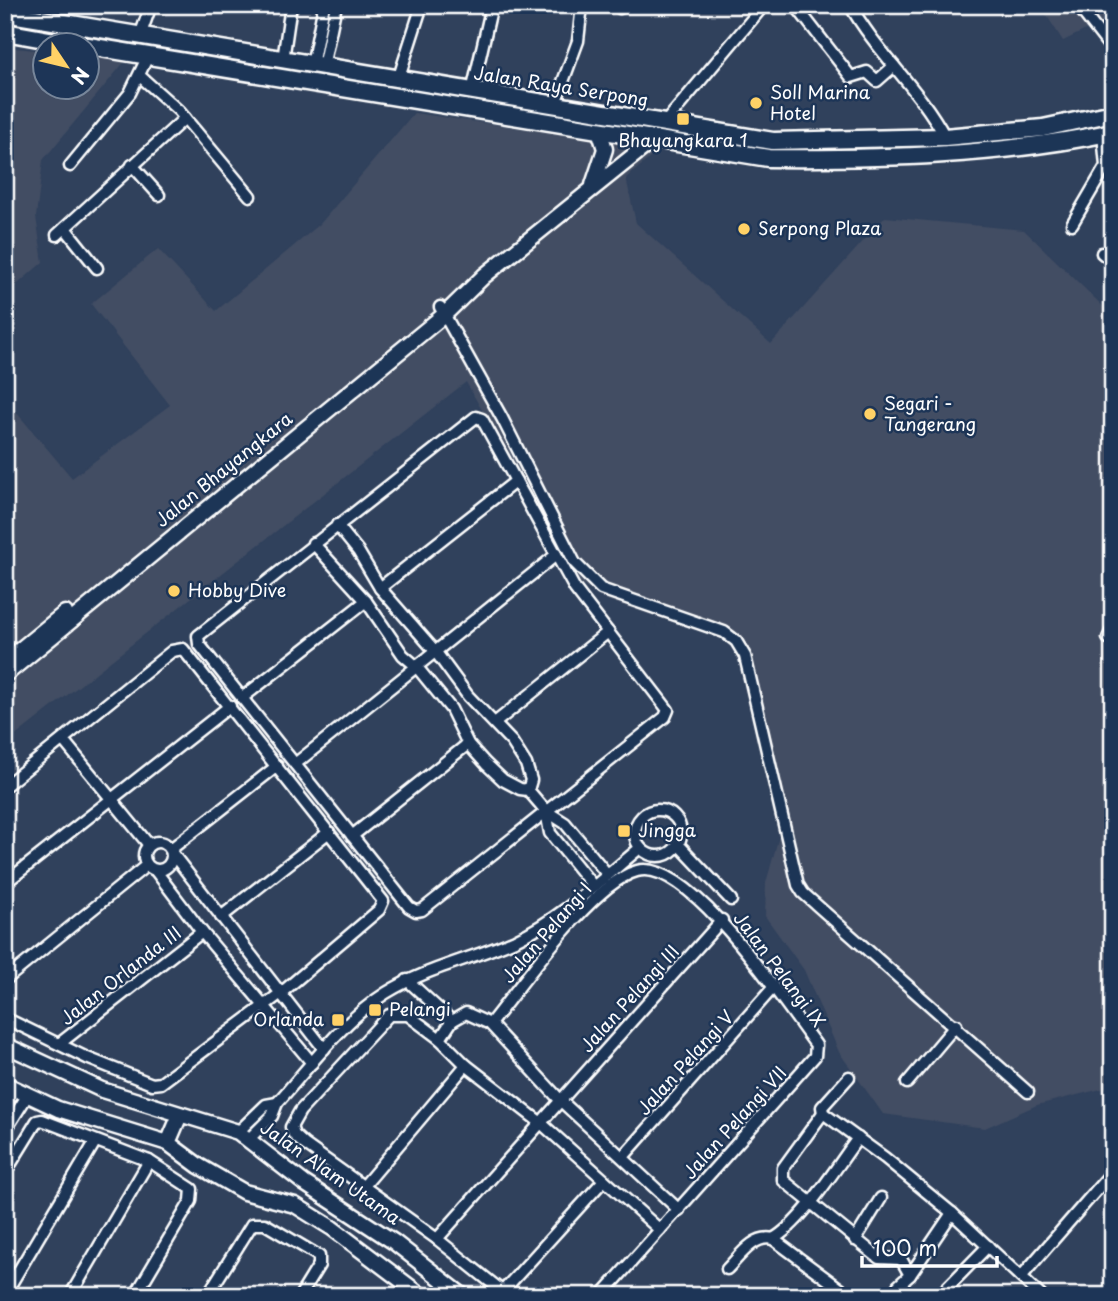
<svg xmlns="http://www.w3.org/2000/svg" width="1118" height="1301" viewBox="0 0 1118 1301" font-family="'Playpen Sans',sans-serif">
  <style>
    .built { fill: #424d63 }
    .lines { fill: none; stroke-linecap: round; stroke-linejoin: round }
    .minor-casing { stroke: #fff; stroke-width: 15 }
    .secondary-casing { stroke: #fff; stroke-width: 19 }
    .primary-casing { stroke: #fff; stroke-width: 21 }
    .minor { stroke: #1d3557; stroke-width: 10 }
    .secondary { stroke: #1d3557; stroke-width: 14 }
    .primary { stroke: #1d3557; stroke-width: 16 }
    .poi-dot { fill: #ffd166; stroke: #1d3557; stroke-width: 2.5 }
    .labels { text-anchor: middle; stroke-width: 5; stroke-linejoin: round; paint-order: stroke }
    .street-label { font-size: 18px; fill: #fff; stroke: #1d3557 }
    .poi-label { font-size: 18px; fill: #fff; stroke: #1d3557; text-anchor: start }
  </style>
  <rect width="100%" height="100%" fill="#30415c"/>
  <filter id="ink" filterUnits="userSpaceOnUse"><feTurbulence type="fractalNoise" baseFrequency=".0143" numOctaves="2"/><feDisplacementMap in="SourceGraphic" scale="14" xChannelSelector="R" yChannelSelector="G"/><feConvolveMatrix kernelMatrix="1 2 1 2 8 2 1 2 1" color-interpolation-filters="sRGB"/></filter>
  <g filter="url(#ink)">
    <g class="built">
      <polygon points="1040,5 1113,5 1113,22 1098,24 1063,41"/>
      <polygon points="5,47 45,51 46,88 88,88 88,56 126,60 43,160 36,217 43,262 5,295"/>
      <polygon points="414,113 662,148 626,178 636,223 771,344 885,217 1024,230 1113,316 1113,1086 1037,1105 985,1128 883,1114 839,1052 804,970 765,916 766,883 779,836 740,661 726,640 601,598 580,583 466,382 5,744 5,399 72,478 170,405 91,304 158,249 216,311 320,224"/>
    </g>
    <g class="lines">
      <g class="minor-casing">
        <g id="minor">
          <polyline points="795,5 851,77 867,72 877,81 894,66"/>
          <path d="M850 5C877 53 919 88 945 137"/>
          <polyline points="1077,5 1113,51"/>
          <polyline points="620,8 622,5"/>
          <polyline points="140,36 151,5"/>
          <polyline points="283,60 291,5"/>
          <polyline points="312,65 324,5"/>
          <polyline points="323,67 336,5"/>
          <polyline points="141,77 179,111 250,196"/>
          <polyline points="398,80 422,5"/>
          <polyline points="472,92 492,5"/>
          <polyline points="554,106 578,41 582,5"/>
          <polyline points="664,124 764,5"/>
          <polyline points="132,165 159,195"/>
          <polyline points="70,166 130,93 148,56"/>
          <polyline points="1072,224 1106,166 1103,134"/>
          <polyline points="65,228 97,268"/>
          <polyline points="57,235 185,118"/>
          <polyline points="1102,253 1113,262"/>
          <polyline points="440,307 502,418 575,563 601,589 724,632 736,641 745,656 798,885 803,893 1028,1092"/>
          <polygon points="476,417 482,419 575,589 668,710 665,717 422,910 416,911 409,907 199,644 198,636"/>
          <polyline points="337,525 358,551 380,588 435,651 468,696 512,742 526,764 531,780 528,790"/>
          <polyline points="313,543 366,601 403,655 416,666 451,709 468,744 486,764 503,780 520,789 528,790 546,811 565,823 607,874"/>
          <polyline points="380,588 516,481"/>
          <polyline points="1108,638 1113,628"/>
          <polyline points="242,698 366,601"/>
          <polyline points="496,722 608,632"/>
          <polyline points="63,740 149,845"/>
          <polyline points="295,764 556,555"/>
          <polyline points="5,786 172,651 183,649 383,901 379,910 281,993 161,1083 152,1084 87,1058 5,1018"/>
          <circle cx="658" cy="833" r="23"/>
          <polyline points="546,811 550,833 593,886"/>
          <polyline points="352,836 468,744"/>
          <circle cx="158" cy="856" r="14"/>
          <polyline points="678,844 731,900"/>
          <polyline points="171,849 277,766"/>
          <polyline points="172,853 324,1049"/>
          <polyline points="155,870 202,932 312,1063"/>
          <polyline points="5,883 230,706"/>
          <polyline points="221,917 329,832"/>
          <polyline points="5,980 147,865"/>
          <polyline points="407,980 452,1021"/>
          <path d="M490 1024C521 986 592 883 637 871 690 857 786 1006 816 1045L815 1056 601 1296"/>
          <polyline points="440,1039 408,1015 389,1015 300,1111 291,1127 294,1135 304,1144 437,1239 508,1296"/>
          <polyline points="59,1044 202,932"/>
          <polyline points="849,1077 822,1107 823,1113 885,1158 952,1213 1041,1296"/>
          <polyline points="907,1083 956,1025"/>
          <polyline points="5,1106 15,1090"/>
          <polyline points="823,1113 783,1168 783,1180 879,1258 901,1259 910,1275"/>
          <polyline points="5,1131 27,1096"/>
          <polyline points="238,1132 266,1105 277,1103"/>
          <path d="M249 1139 272 1116 277 1103C311 1065 343 1020 386 993 426 968 472 959 515 940 561 918 601 880 640 848"/>
          <polyline points="623,1157 772,989"/>
          <polyline points="5,1173 37,1121 42,1120 149,1161 192,1189 191,1201 135,1296"/>
          <polyline points="363,1187 466,1065"/>
          <polyline points="660,1230 541,1123 466,1065 440,1039 452,1021 466,1013 490,1024 560,1100 679,1210"/>
          <polyline points="437,1239 722,920"/>
          <polyline points="773,1239 850,1296"/>
          <polyline points="855,1240 881,1198"/>
          <path d="M727 1269C739 1257 754 1234 773 1239 803 1222 836 1167 858 1138"/>
          <polyline points="1021,1277 1113,1171"/>
          <polyline points="503,1291 604,1180"/>
          <polyline points="5,1294 95,1142"/>
          <polyline points="70,1296 149,1161"/>
          <polyline points="207,1296 252,1224 265,1224 319,1256 319,1265 300,1296"/>
          <polyline points="895,1296 898,1286 910,1275 952,1213"/>
          <polyline points="939,1296 988,1246"/>
        </g>
      </g>
      <g class="secondary-casing">
        <g id="secondary">
          <polyline points="593,185 605,149 599,130"/>
          <polyline points="5,662 65,613"/>
          <polyline points="5,675 444,315 484,276 653,140"/>
          <polyline points="5,1045 102,1090 238,1132 304,1183 394,1242 463,1296"/>
          <polyline points="5,1084 58,1109 168,1143 199,1166 244,1192 295,1205 332,1228 422,1296"/>
          <polyline points="168,1143 180,1115"/>
        </g>
      </g>
      <g class="primary-casing">
        <g id="primary">
          <polyline points="5,13 773,141 945,137 1043,128 1113,113"/>
          <polyline points="5,32 83,46"/>
          <path d="M88 46 768 158C883 159 1000 156 1113 132"/>
        </g>
      </g>
      <use href="#minor" class="minor"/>
      <use href="#secondary" class="secondary"/>
      <use href="#primary" class="primary"/>
    </g>
  </g>
  <g class="poi-dot">
    <circle cx="756" cy="103" r="7"/>
    <rect x="676" y="112" width="14" height="14" rx="3.5"/>
    <circle cx="744" cy="229" r="7"/>
    <circle cx="870" cy="414" r="7"/>
    <circle cx="174" cy="591" r="7"/>
    <rect x="617" y="824" width="14" height="14" rx="3.5"/>
    <rect x="368" y="1003" width="14" height="14" rx="3.5"/>
    <rect x="331" y="1013" width="14" height="14" rx="3.5"/>
  </g>
  <g class="labels">
    <g class="street-label">
      <text transform="translate(561 87) rotate(9)" y="6">Jalan Raya Serpong</text>
      <text transform="translate(224 470) rotate(-39)" y="6">Jalan Bhayangkara</text>
      <text transform="translate(547 933) rotate(-49)" y="6">Jalan Pelangi I</text>
      <text transform="translate(779 970) rotate(53)" y="6">Jalan Pelangi IX</text>
      <text transform="translate(121 976) rotate(-38)" y="6">Jalan Orlanda III</text>
      <text transform="translate(630 999) rotate(-48)" y="6">Jalan Pelangi III</text>
      <text transform="translate(686 1063) rotate(-48)" y="6">Jalan Pelangi V</text>
      <text transform="translate(735 1123) rotate(-48)" y="6">Jalan Pelangi VII</text>
      <text transform="translate(330 1173) rotate(35)" y="6">Jalan Alam Utama</text>
    </g>
    <g class="poi-label">
      <text x="770" y="99">Soll Marina<tspan x="770" dy="21">Hotel</tspan></text>
      <text x="683" y="147" text-anchor="middle">Bhayangkara 1</text>
      <text x="758" y="235">Serpong Plaza</text>
      <text x="884" y="410">Segari -<tspan x="884" dy="21">Tangerang</tspan></text>
      <text x="188" y="597">Hobby Dive</text>
      <text x="638" y="837">Jingga</text>
      <text x="389" y="1016">Pelangi</text>
      <text x="324" y="1026" text-anchor="end">Orlanda</text>
    </g>
  </g>
  <rect width="1118" height="1301" fill="none" stroke="#1d3557" stroke-width="28"/>
  <rect x="14" y="14" width="1090" height="1273" fill="none" stroke="#fff" stroke-width="2.5" filter="url(#ink)"/>
  <g transform="translate(66 66) rotate(125)"><circle r="33" fill="#1d3557" stroke="#77869a" stroke-width="2"/>
  <path d="M0-5L12 26L0 18L-12 26Z" fill="#ffd166"/>
  <text y="-10" font-size="19" font-weight="bold" text-anchor="middle" fill="#ffffff">N</text>
  </g>
  <path d="M862 1256v10h135v-10" fill="none" stroke="#ffffff" stroke-width="3.5"/>
  <text x="873" y="1256" font-size="21" fill="#ffffff" stroke="#1d3557" stroke-width="5" paint-order="stroke">100 m</text>
</svg>
